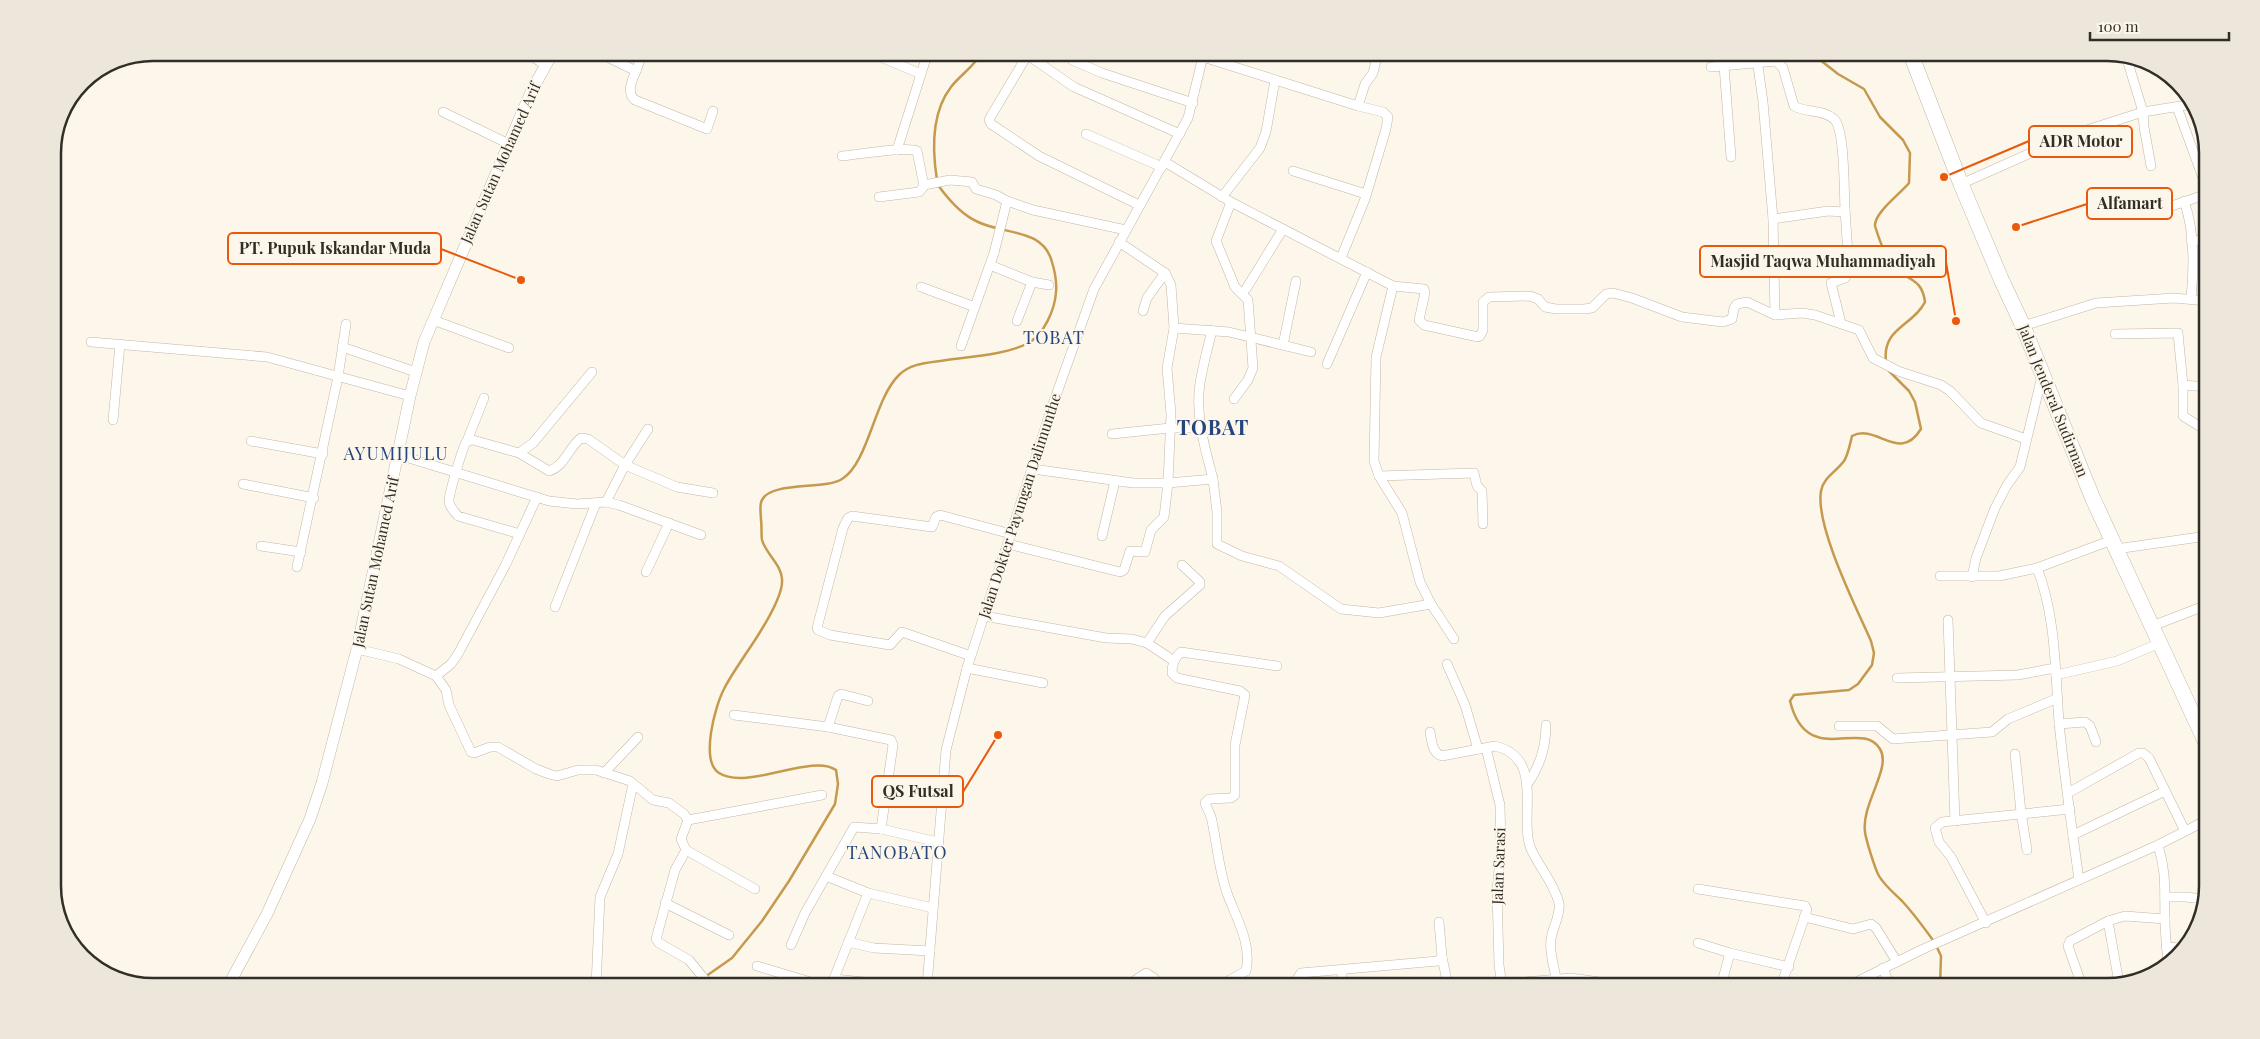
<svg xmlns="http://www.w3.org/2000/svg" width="2260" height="1039" viewBox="0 0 2260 1039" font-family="'Playfair Display',serif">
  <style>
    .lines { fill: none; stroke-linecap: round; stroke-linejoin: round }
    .stream { stroke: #c5994e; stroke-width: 2.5 }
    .minor-casing { stroke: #c2b7a5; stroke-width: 10 }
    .tertiary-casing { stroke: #c2b7a5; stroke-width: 12 }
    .trunk-casing { stroke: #c2b7a5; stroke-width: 16 }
    .minor { stroke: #fff; stroke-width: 9 }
    .tertiary { stroke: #fff; stroke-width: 11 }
    .trunk { stroke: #fff; stroke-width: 15 }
    .labels { text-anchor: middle; stroke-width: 4; stroke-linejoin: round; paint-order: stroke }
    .street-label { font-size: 15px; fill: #322e27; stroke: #fdf6eb }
    .quarter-label { font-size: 18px; letter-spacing: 1px; fill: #24467c; stroke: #fdf6eb }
    .district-label { font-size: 20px; font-weight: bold; letter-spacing: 1px; fill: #24467c; stroke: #fdf6eb }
    .rim { fill: none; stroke: #322e27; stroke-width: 2.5 }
    .leader { fill: none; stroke: #e8590c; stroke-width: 2 }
    .callout-dot { fill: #e8590c; stroke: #fdf6eb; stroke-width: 2 }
    .callout { fill: #fdf6eb; stroke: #e8590c; stroke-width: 2 }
    .callout-label { font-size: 16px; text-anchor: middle; font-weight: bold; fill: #322e27 }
  </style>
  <rect width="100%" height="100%" fill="#fdf6eb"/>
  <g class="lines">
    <g class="stream">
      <path d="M1810 52 1838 74 1864 89 1880 117 1903 140 1910 153 1909 183C1900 194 1874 213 1875 226 1879 239 1885 258 1895 268 1908 281 1922 278 1925 302 1913 326 1882 328 1886 361"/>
      <path d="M937 180C932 149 931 113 951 87 960 75 975 66 982 52"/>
      <path d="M1889 371 1909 391 1915 402 1921 429C1899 464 1877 423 1852 436 1850 444 1848 455 1844 461 1836 472 1823 478 1821 491 1815 526 1856 607 1871 641L1874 653 1872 665 1858 684 1849 690 1794 695 1790 701C1807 769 1861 718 1880 749 1892 768 1861 804 1865 832 1866 840 1875 869 1879 876 1885 886 1894 893 1902 901 1914 914 1925 929 1935 943L1941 956 1940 986"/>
      <path d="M692 986 732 958 762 921 789 881 835 804 838 784 836 770C812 753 747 791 719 773 700 761 715 706 724 689 730 677 738 666 745 655 756 639 784 598 782 579 781 564 766 554 762 540 761 534 762 526 761 520 761 514 759 505 762 500 771 481 826 490 842 479 869 462 874 399 899 375 910 364 925 363 940 361 965 357 1007 355 1028 343 1044 335 1055 309 1056 292 1057 282 1055 272 1052 262 1043 228 1005 235 978 222 962 215 948 199 938 185"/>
    </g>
    <g class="minor-casing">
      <g id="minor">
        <polyline points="526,52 545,65"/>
        <path d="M597 52 636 71C632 80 626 93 635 100L707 129 713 111"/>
        <polyline points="715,52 731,55 734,52"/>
        <polyline points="869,52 921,74"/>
        <polyline points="1756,52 1763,102 1773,219 1775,315"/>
        <polyline points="2126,56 2143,112 2144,127 2151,166"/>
        <polyline points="1203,57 1358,106 1365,84 1373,73 1378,52"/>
        <polyline points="1072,60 1102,73 1193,103"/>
        <polyline points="1724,66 1731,157"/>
        <path d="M1711 67 1776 61 1783 68 1794 106C1806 113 1823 109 1834 119 1845 128 1844 193 1845 209L1844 212 1828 211 1773 219"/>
        <polyline points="636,71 643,52"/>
        <polyline points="2177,107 2207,189"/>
        <polyline points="443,112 509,144"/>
        <polyline points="1086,134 1162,167"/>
        <polyline points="897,150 928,52"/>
        <path d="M842 156C856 155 907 146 917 151L924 186 919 192 879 197"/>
        <polyline points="1165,162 1231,202 1393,286 1376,357 1374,461 1379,476 1402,513 1420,582 1431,604 1454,639"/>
        <polyline points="1293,171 1366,194"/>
        <polyline points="1961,184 2071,135 2143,112 2193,104"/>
        <polyline points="924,185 950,180 972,182 976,189 996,195 1007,201"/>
        <polyline points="1222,197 1260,148 1266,132 1275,80"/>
        <path d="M2184 201C2195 231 2194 268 2191 299"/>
        <polyline points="1231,202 1216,241 1235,287 1248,300 1253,368 1248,380 1234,399"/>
        <polyline points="1139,205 1039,156 991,124 989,120 991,116 1025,59 1029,56 1074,87 1180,134"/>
        <polyline points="2148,214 2207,194"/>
        <polyline points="2191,241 2207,240"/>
        <polyline points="1341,258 1365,199 1386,129 1388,117 1383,112 1358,106"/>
        <polyline points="990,265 1032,282 1049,285"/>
        <polyline points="1393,286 1424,289 1425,293 1419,320 1424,325 1478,337 1480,336 1483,330 1483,302 1489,297 1530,296 1538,299 1545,307 1556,309 1584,309 1592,308 1606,294 1613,293 1632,298 1682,317 1723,322 1732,319 1734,308 1737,304 1747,302 1775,315 1802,313 1815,315 1859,330 1873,358 1898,371 1941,385 1950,391 1981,423 2026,439"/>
        <polyline points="921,287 975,307"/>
        <polyline points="1246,289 1283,229"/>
        <polyline points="1143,311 1147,298 1165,273"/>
        <polyline points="433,320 509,348"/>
        <polyline points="1017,321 1032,282"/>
        <polyline points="1841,323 1831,283 1845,278 1849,271 1845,209"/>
        <polyline points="2023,326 2096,303 2174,298 2207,301"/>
        <polyline points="1174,328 1229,332 1311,352"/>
        <polyline points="2115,334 2178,333 2183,385 2183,416 2207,431"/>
        <polyline points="91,342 267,357 410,396"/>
        <polyline points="1283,345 1296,281"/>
        <polyline points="961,346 994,253 1007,201 1033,210 1126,230"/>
        <polyline points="342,347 416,372"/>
        <polyline points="1327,364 1367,272"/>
        <polyline points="2183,385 2207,387"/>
        <polyline points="113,420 120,344"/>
        <polyline points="1112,434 1170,428 1200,428"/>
        <polyline points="251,441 323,454"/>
        <polyline points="467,441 484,398"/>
        <polyline points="519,453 533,443 592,372"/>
        <polyline points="399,455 549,501 577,504 606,502 619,505 701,535"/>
        <polyline points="1033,469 1133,483 1168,483 1171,414 1167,368 1174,328 1171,285 1165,273 1119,242"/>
        <polyline points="1379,476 1474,473 1477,486 1482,491 1483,524"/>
        <polyline points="1213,479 1217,512 1217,544 1242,556 1279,566 1341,609 1379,613 1431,604"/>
        <polyline points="243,484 314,498"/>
        <polyline points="606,502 625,465 648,429"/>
        <path d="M520 534 458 516C455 512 450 508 449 502 448 497 463 445 467 441L473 440 519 453 549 471C564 467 569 447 581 438L588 439 625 465 677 487 713 493"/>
        <polyline points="1102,536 1115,481"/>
        <polyline points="2207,536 2207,509"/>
        <path d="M1008 544 1120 572 1124 570 1130 551 1145 552 1151 530 1164 517 1168 483 1213 479C1205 448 1195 416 1200 383 1203 365 1208 347 1212 330"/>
        <polyline points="261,546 301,552"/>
        <polyline points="2116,549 2207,536"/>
        <polyline points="297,567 338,377 346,324"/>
        <path d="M2037 568C2056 616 2055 670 2059 722 2064 775 2072 828 2079 880"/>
        <polyline points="646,572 669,523"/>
        <polyline points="1940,576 1999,576 2037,568 2112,540"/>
        <polyline points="1972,577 1976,558 1995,508 2007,485 2020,467 2042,376"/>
        <polyline points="555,607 596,503"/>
        <polyline points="984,616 1106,638 1132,639 1147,643 1174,661"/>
        <polyline points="1948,620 1955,821"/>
        <polyline points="2152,626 2207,605"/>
        <polyline points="1147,643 1165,616 1200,585 1200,582 1182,565"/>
        <polyline points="357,649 399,659 436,676 446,690 449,705 471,752 474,753 490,747 498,747 536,769 549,774 557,776 578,770 596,770 630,781 653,800 669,803 684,814 688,820"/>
        <polyline points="971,656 902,632 890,645 830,635 818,630 817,628 843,528 848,518 852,516 932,527 936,517 940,515 1011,534"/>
        <polyline points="1447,664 1465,705 1478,749"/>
        <polyline points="967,668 1043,683"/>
        <polyline points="2056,675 2117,661 2160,643"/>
        <polyline points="436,676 451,664 458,654 505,566 537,497"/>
        <polyline points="1897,678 2018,675 2055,668"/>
        <polyline points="734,715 828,727 891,740 893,745 881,829"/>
        <polyline points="2059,724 2085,722 2090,726 2096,742"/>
        <polyline points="1839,726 1877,726 1893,739 1992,732 2008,719 2058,698"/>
        <polyline points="828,727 838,696 841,694 868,701"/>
        <path d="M1430 732C1432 742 1432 753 1442 756L1495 746C1546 758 1518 818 1531 849 1539 867 1554 883 1559 903 1561 915 1552 928 1551 940 1549 952 1554 966 1556 978"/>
        <polyline points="1486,748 1500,805 1501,848 1497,891 1499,965 1502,986"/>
        <polyline points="2015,754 2021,812 2027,850"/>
        <polyline points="604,773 638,737"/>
        <path d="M1528 783C1540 766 1546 746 1546 725"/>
        <polyline points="2068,793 2139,753 2143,753 2149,758 2185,831"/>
        <polyline points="688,820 822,795"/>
        <polyline points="688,820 681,839 686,850 755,889"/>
        <polyline points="2073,835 2165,791"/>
        <path d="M2158 845C2167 874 2164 891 2165 920 2165 934 2167 949 2168 964"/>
        <polyline points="686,850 675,870 656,939 659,943 689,960 710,986"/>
        <polyline points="826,876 868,893 933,908"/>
        <polyline points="1698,889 1805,906 1807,910 1781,986"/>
        <polyline points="2165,897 2185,897 2205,899"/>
        <polyline points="665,903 729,935"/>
        <polyline points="1804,917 1853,929 1871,924 1876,928 1897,962"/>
        <polyline points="2108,921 2119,983"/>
        <polyline points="1439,922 1442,957 1448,986"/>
        <polyline points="1986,923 1951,857 1939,842 1935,828 1942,822 2070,809"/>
        <polyline points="848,942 874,948 930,951"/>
        <polyline points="1698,943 1730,953 1721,986"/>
        <polyline points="791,945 805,913 854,827 881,829 938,842"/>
        <polyline points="2166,947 2181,948"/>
        <polyline points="1730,953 1789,967"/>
        <polyline points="757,966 824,986"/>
        <polyline points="1883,968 1890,986"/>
        <polyline points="1342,970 1342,986"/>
        <polyline points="834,979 903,986"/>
        <polyline points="1502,984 1571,978 1628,986"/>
        <polyline points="596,986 600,897 618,854 633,784"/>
        <polyline points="831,986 868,893"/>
        <polyline points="927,986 946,750 967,668 1053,404 1094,289 1188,118 1204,52"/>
        <polyline points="1127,986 1146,973 1154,978 1156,986"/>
        <path d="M1226 986 1228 981 1246 971C1252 943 1236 918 1227 893 1219 870 1217 845 1212 821 1211 814 1207 809 1205 803L1209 799 1231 798 1235 795V745L1245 695 1240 691 1177 678 1172 673C1172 665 1175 657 1181 652L1277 666"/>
        <polyline points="1297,986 1297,979 1301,973 1438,961 1442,957"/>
        <polyline points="1848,986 1921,950 2158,845 2207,820"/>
        <polyline points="2082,986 2068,946 2070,941 2108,921 2125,916 2165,919"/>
      </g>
    </g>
    <g class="tertiary-casing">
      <polyline id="tertiary" points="228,986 267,914 310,819 322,783 357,649 410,396 424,342 531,92 553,52"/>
    </g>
    <g class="trunk-casing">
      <polyline id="trunk" points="1910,52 1961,184 2001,279 2023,326 2093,499 2207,745"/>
    </g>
    <use href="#minor" class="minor"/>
    <use href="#tertiary" class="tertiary"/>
    <use href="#trunk" class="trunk"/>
  </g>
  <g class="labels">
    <g class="street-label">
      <text transform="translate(501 163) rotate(-66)" y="5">Jalan Sutan Mohamed Arif</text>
      <text transform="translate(2053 401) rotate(68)" y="5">Jalan Jenderal Sudirman</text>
      <text transform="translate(1020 506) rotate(-72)" y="5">Jalan Dokter Payungan Dalimunthe</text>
      <text transform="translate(376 562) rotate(-78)" y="5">Jalan Sutan Mohamed Arif</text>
      <text transform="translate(1499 866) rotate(-88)" y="5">Jalan Sarasi</text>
    </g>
    <g class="quarter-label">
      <text x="1054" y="344">TOBAT</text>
      <text x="396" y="460">AYUMIJULU</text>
      <text x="897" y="859">TANOBATO</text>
    </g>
    <g class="district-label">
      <text x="1213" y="435">TOBAT</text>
    </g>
  </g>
  <path d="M0 0H2260V1039H0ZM153 61H2107A92 92 0 0 1 2199 153V886A92 92 0 0 1 2107 978H153A92 92 0 0 1 61 886V153A92 92 0 0 1 153 61Z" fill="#ede6db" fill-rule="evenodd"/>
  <path class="rim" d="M153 61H2107A92 92 0 0 1 2199 153V886A92 92 0 0 1 2107 978H153A92 92 0 0 1 61 886V153A92 92 0 0 1 153 61Z"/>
  <path class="leader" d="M1944 177L2029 141M2016 227L2087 204M521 280L441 249M1956 321L1946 262M998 735L963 792"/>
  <g class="callout-dot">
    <circle cx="1944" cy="177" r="5"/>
    <circle cx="2016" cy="227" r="5"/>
    <circle cx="521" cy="280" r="5"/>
    <circle cx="1956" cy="321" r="5"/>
    <circle cx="998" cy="735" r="5"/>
  </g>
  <g class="callout">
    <rect x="2029" y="126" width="103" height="31" rx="5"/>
    <rect x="2087" y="188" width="85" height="31" rx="5"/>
    <rect x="228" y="233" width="213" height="31" rx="5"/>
    <rect x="1700" y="246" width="246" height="31" rx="5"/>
    <rect x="872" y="776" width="91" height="31" rx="5"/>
  </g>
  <g class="callout-label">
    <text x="2081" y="147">ADR Motor</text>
    <text x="2130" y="209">Alfamart</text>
    <text x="335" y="254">PT. Pupuk Iskandar Muda</text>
    <text x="1823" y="267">Masjid Taqwa Muhammadiyah</text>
    <text x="918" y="797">QS Futsal</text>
  </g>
  <path d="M2090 32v8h139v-8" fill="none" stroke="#322e27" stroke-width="2.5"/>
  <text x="2098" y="32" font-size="15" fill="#322e27" stroke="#fdf6eb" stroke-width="4" paint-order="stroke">100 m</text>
</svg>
